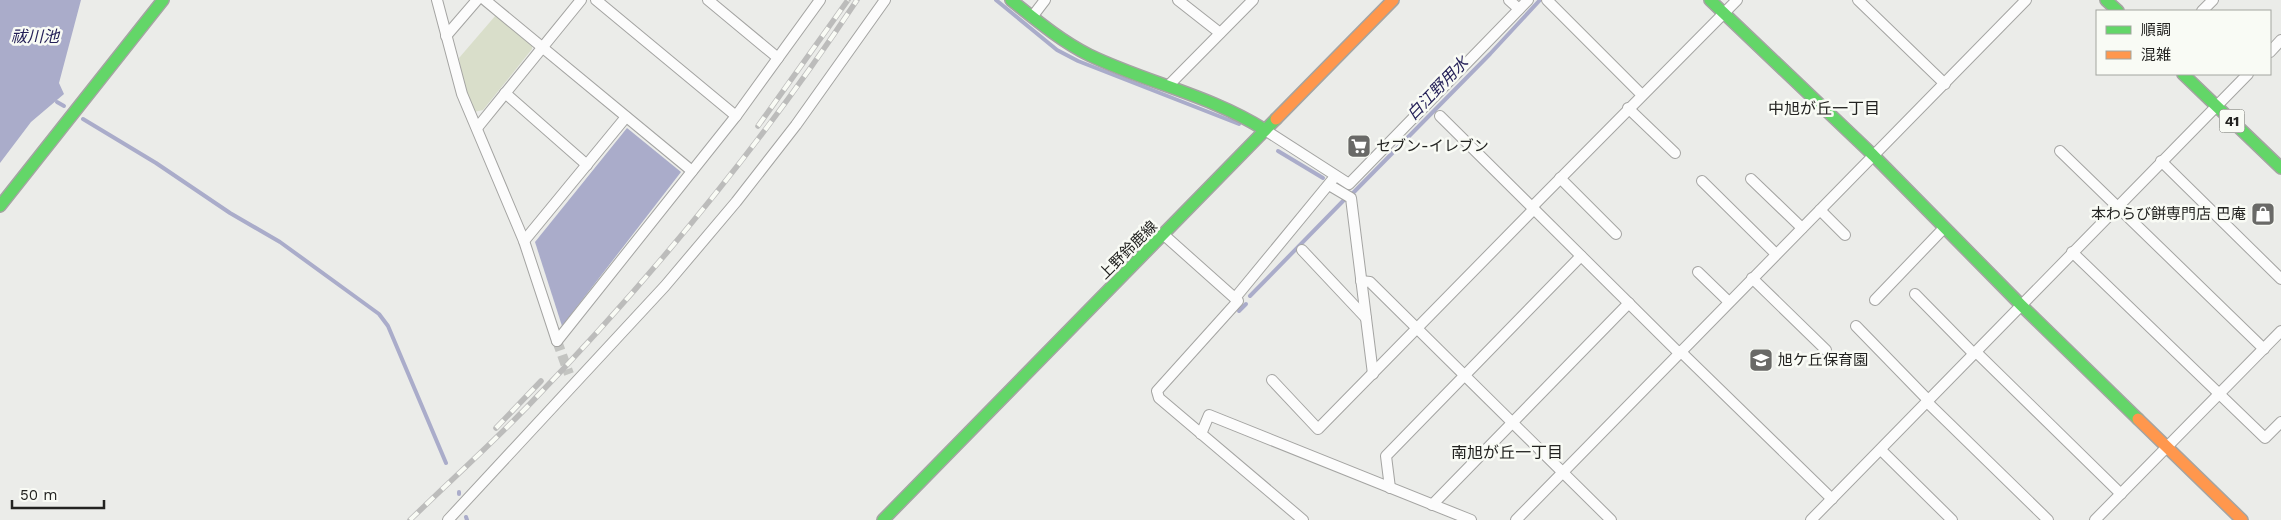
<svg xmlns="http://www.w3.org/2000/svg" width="2281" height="520" viewBox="0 0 2281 520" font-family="'Work Sans','Noto Sans JP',sans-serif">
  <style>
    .green { fill: #d9deca }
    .water { fill: #aaacca }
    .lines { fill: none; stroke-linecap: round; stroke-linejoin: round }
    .stream { stroke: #aaacca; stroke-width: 4 }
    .street-tunnel { stroke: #c3c4c1; stroke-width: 10; stroke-dasharray: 10 5; stroke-linecap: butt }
    .street-casing { stroke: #a4a4a2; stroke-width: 12 }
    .fast-casing { stroke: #a4a4a2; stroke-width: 14 }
    .slow-casing { stroke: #a4a4a2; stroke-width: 14 }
    .street { stroke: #fcfcfc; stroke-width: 10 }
    .fast { stroke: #63d668; stroke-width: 11 }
    .slow { stroke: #ff974d; stroke-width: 11 }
    .rail-casing { stroke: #bcbcbb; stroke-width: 5.5 }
    .rail { stroke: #f9fbf5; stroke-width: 4; stroke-dasharray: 11; stroke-linecap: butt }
    .labels { text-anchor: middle; stroke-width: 5; stroke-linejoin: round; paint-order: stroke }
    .shield { fill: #f9fbf5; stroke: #636461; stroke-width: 1 }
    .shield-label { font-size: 14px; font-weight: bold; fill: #232321 }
    .poi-label { font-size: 15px; fill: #232321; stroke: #f9fbf5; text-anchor: start }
    .street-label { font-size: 15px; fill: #232321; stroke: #f9fbf5 }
    .water-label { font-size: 16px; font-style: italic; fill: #252158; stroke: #f9fbf5 }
    .neighbourhood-label { font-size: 16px; fill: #232321; stroke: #f9fbf5 }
  </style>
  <rect width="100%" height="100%" fill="#ebece9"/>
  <polygon class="green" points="496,15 532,44 532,49 483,110 474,112 464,89 459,58"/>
  <g class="water">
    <polygon points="0,0 81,0 59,83 64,94 31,122 0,163"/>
    <polygon points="627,128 681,172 562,326 535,242"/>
  </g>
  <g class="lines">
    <g class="stream">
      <polyline points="996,0 1057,50 1078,61 1239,124"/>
      <polyline points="57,102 64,106"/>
      <polyline points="83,119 156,163 230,213 280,242 379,314 388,326 446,463"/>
      <polyline points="1278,151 1323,178"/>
      <polyline points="1352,194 1490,54 1540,0"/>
      <polyline points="1250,296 1344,200"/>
      <polyline points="1239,311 1246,304"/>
      <polyline points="459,492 459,494"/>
      <polyline points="466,517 467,520"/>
    </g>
    <polyline class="street-tunnel" points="557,341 569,374"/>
    <g class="street-casing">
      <g id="street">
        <polyline points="437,0 462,94 524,241 557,341"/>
        <polyline points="485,0 692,171"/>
        <polyline points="596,0 736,116"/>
        <polyline points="708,0 778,58"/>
        <polyline points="1178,0 1220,33"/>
        <polyline points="1509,0 1519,9"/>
        <polyline points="1547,0 1642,95"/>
        <polyline points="1858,0 1945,84"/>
        <polyline points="2202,11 2213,0"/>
        <polyline points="1032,17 1045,0"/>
        <polyline points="446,36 477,0"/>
        <polyline points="2270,52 2281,40"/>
        <polyline points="1169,85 1253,0"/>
        <polyline points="505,93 587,165"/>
        <polyline points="1628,108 1675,153"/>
        <polyline points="1440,116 1679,353"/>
        <polyline points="477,128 581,0"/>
        <polyline points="1265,130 1349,184 1528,0"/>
        <polyline points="2060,151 2264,349"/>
        <polyline points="2161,161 2281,279"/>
        <polyline points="1560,178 1616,234"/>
        <polyline points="1751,179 1802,228"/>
        <polyline points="1702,181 1776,254"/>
        <polyline points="1329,185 1351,198 1373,374"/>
        <polyline points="1532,207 1737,0"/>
        <polyline points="1820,210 1845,235"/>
        <polyline points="1164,235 1238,301 1157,391 1159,398 1303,520"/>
        <polyline points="524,241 626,117"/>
        <polyline points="1302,250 1366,318"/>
        <polyline points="2072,252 2265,438 2281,422"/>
        <polyline points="1698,272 1729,302"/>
        <polyline points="1752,278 1826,350"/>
        <polyline points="1361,281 1370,282 1611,520"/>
        <polyline points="1915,294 1974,354"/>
        <polyline points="1235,298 1333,179"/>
        <polyline points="1875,300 1944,228"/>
        <polyline points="1856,326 1928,400"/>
        <polyline points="557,341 736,116 820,0"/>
        <polyline points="1680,351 1832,499"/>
        <polyline points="1976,352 2121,494"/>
        <polyline points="1272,380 1318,429 1534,209"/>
        <polyline points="1927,402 2048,520"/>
        <polyline points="1201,434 1209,415 1471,520"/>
        <polyline points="1881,450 1952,520"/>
        <polyline points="1390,488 1386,456 1581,256"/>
        <polyline points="1432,505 1629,303"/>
        <polyline points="448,520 665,286 736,202 796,125 885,0"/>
        <polyline points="1516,520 2026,0"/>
        <polyline points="1811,520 2248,74"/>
        <polyline points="2095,520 2281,331"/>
      </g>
    </g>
    <g class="fast-casing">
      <g id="fast">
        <path d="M1011 0C1036 20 1061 41 1089 55 1147 83 1210 95 1265 130"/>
        <polyline points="1710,0 1873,155 2021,305 2138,419"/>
        <polyline points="2106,0 2118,11"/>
        <polyline points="2183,74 2281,168"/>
        <polyline points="0,206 163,0"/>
        <polyline points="883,520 1276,119"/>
      </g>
    </g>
    <g class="slow-casing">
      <g id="slow">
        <polyline points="1276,119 1393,0"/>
        <polyline points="2138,419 2242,520"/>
      </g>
    </g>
    <use href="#street" class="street"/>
    <use href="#fast" class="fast"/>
    <use href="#slow" class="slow"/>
    <g class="rail-casing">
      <g id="rail">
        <polyline points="758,126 848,0"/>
        <polyline points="496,428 541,381"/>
        <path d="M410 520C449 482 489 446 527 407 648 282 761 145 857 0"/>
      </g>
    </g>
    <use href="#rail" class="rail"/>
  </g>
  <defs>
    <g id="supermarket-square" transform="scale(1.25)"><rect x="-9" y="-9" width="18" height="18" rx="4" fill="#696967" stroke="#f9fbf5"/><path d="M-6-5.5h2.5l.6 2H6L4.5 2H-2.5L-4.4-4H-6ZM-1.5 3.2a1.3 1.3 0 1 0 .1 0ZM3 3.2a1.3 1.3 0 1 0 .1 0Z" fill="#fff"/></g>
    <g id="shop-square" transform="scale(1.25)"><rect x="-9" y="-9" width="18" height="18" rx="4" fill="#696967" stroke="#f9fbf5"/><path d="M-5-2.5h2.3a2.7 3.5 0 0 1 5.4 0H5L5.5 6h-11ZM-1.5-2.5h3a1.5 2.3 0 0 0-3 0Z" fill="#fff"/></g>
    <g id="school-square" transform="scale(1.25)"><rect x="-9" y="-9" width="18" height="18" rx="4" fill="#696967" stroke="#f9fbf5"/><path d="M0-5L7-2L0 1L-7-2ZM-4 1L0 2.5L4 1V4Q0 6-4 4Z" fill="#fff"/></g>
  </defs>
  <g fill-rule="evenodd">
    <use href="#supermarket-square" x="1359" y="146"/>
    <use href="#shop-square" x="2263" y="214"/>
    <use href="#school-square" x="1761" y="360"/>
  </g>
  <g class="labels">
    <rect class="shield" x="2219.5" y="109.5" width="25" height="23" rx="4"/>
    <g class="shield-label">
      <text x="2232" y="126">41</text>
    </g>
    <g class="poi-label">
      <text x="1376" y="151">セブン-イレブン</text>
      <text x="2246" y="219" text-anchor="end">本わらび餅専門店 巴庵</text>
      <text x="1778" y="365">旭ケ丘保育園</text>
    </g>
    <g class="street-label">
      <text transform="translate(1128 250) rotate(-45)" y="5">上野鈴鹿線</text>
    </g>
    <g class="water-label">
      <text x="35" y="42">祓川池</text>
      <text transform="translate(1437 88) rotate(-46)" y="6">白江野用水</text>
    </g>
    <g class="neighbourhood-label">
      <text x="1824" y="114">中旭が丘一丁目</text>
      <text x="1507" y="458">南旭が丘一丁目</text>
    </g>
  </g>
  <rect x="2096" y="10" width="175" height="65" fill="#f9fbf5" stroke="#a3a5a0"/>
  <rect x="2106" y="26" width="25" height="8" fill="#63d668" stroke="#a3a5a0"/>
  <text x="2141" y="35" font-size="15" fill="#232321">順調</text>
  <rect x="2106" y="51" width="25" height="8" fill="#ff974d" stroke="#a3a5a0"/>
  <text x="2141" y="60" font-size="15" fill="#232321">混雑</text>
  <path d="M12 500v8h92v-8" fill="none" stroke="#232321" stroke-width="2.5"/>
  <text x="20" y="500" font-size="15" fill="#232321" stroke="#f9fbf5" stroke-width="4" paint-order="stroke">50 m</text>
</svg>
